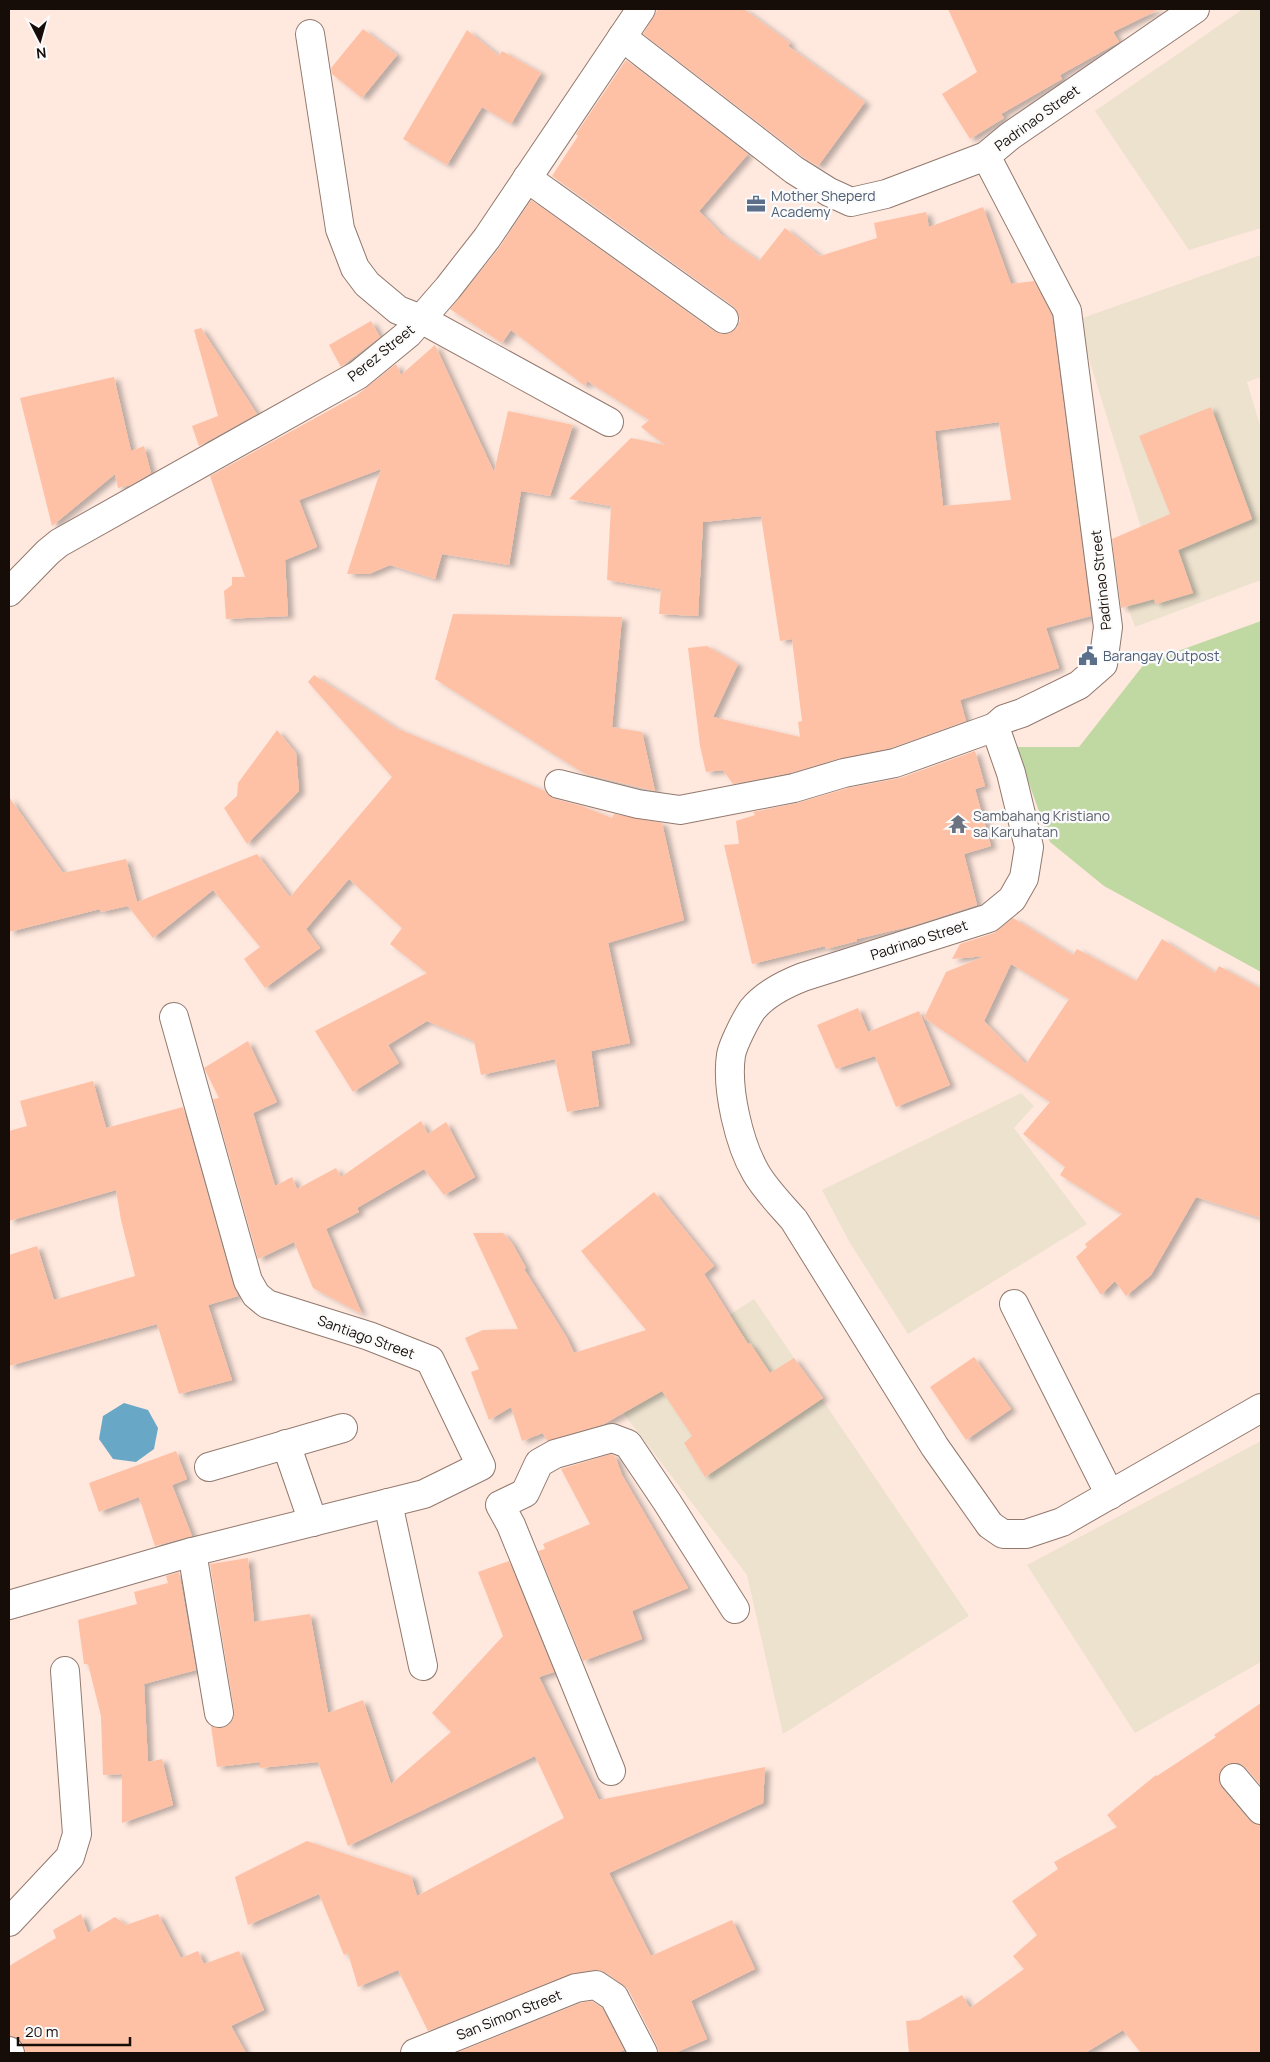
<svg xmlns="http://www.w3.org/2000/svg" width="1270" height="2062" viewBox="0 0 1270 2062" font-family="Manrope,sans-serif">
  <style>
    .industrial { fill: #ede2ce }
    .green { fill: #c0d9a2 }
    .water { fill: #68a8c6 }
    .building { fill: #fec1a6; fill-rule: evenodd; filter: url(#shadow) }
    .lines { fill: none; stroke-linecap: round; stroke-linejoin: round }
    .minor-casing { stroke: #92796e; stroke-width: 30 }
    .minor { stroke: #fff; stroke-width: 28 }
    .labels { text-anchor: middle; stroke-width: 4.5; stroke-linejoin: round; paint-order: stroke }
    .street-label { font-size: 14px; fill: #160d09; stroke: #fbfbfb }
    .service-label { font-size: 14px; fill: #4e5e75; stroke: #fbfbfb; text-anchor: start }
    .worship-label { font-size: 14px; fill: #5b616d; stroke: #fbfbfb; text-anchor: start }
  </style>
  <defs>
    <filter id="shadow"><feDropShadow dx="5.5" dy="3" stdDeviation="2.5" flood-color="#0004"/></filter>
  </defs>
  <rect width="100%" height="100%" fill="#ffe8de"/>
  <g class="industrial">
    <polygon points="1243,9 1261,9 1261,228 1189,250 1095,111"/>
    <polygon points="1261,255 1261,377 1247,382 1261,429 1261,580 1135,627 1107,550 1143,534 1077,320"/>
    <polygon points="1021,1093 1034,1106 1014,1128 1087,1224 908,1334 850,1243 822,1190"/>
    <polygon points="754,1299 969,1616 783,1734 747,1575 608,1393"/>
    <polygon points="1261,1441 1261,1662 1135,1733 1027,1565"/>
  </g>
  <polygon class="green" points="1261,621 1261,972 1104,886 1050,842 1016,747 1079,747 1145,663"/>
  <polygon class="water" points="124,1403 148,1410 158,1428 154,1449 136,1462 113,1459 99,1439 103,1416"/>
  <g class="building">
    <polygon points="658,9 744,9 790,43 788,46 865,102 818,166 803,157 643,34"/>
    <polygon points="948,9 1160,9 1113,32 1119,42 1060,75 1062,79 1001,114 1004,118 970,139 942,94 977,72"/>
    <polygon points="363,29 397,55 362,98 332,74 331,68"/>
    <polygon points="467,30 499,56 502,51 541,73 511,124 482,107 447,165 403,139"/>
    <path d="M626 60 748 154 699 211 722 235 759 261 785 228 820 256 877 238 874 223 926 212 929 227 983 207 1011 284 1034 281 1052 316 1091 616 1046 628 1059 668 960 700 966 721 891 748 841 758 790 773 733 784 723 770 706 772 700 746 688 648 707 646 738 664 713 717 800 737 798 722 802 721 792 639 780 641 761 516 703 522 698 616 659 614 661 589 607 580 611 506 569 499 631 438 665 445 641 427 649 420 587 381 585 386 511 330 502 343 450 309 499 248 531 200 715 332 722 334 730 333 737 328 740 320 738 313 733 306 552 176 578 136 576 134ZM999 422 1011 500 943 506 935 431Z"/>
    <polygon points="371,321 380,337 341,367 329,345"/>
    <polygon points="201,328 257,414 199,446 192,426 218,416 194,330"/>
    <polygon points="435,345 494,472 508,411 573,425 550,496 521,491 509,565 442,554 435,579 390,565 369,574 347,574 381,469 299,500 317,547 285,560 288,616 226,619 224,591 232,585 232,577 245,577 210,476 357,395 396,364 401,375"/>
    <polygon points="114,377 131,451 144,446 151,473 131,485 118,488 115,474 52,526 20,398"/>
    <polygon points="1211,407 1252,519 1178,550 1193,593 1156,604 1154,599 1121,608 1112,539 1170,514 1139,436"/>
    <polygon points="453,614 622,617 612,727 642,732 655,791 585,774 435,679"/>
    <polygon points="314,675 396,728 545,791 548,795 555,799 582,806 612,818 614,814 662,823 684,920 608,943 630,1043 591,1051 599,1106 567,1112 555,1059 481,1075 474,1041 427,1021 388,1045 399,1063 353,1092 315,1031 427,973 390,944 402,928 349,879 306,929 320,948 265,988 244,959 260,947 213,890 153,938 128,906 101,912 100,909 9,932 9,797 63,873 126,859 137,902 257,854 290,897 392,777 308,682"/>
    <polygon points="277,730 296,753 299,791 247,844 224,808 237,796 238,783"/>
    <polygon points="975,751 985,786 975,789 991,846 964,854 977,905 912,926 857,939 857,941 826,949 825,946 752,964 724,845 739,844 736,821 755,815 753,812 797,803 848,788 900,778"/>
    <path d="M1013 918 1073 955 1077 949 1136 981 1162 939 1215 973 1219 966 1261 989V1218L1196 1197 1151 1275 1126 1296 1115 1281 1101 1295 1076 1257 1087 1247 1085 1244 1122 1214 1060 1175 1065 1167 1023 1134 1050 1102 924 1018 946 972 985 956 952 959 960 944 994 933ZM1011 964 1069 999 1026 1064 984 1021Z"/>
    <polygon points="858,1008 868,1032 919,1011 950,1085 896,1107 875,1056 836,1069 817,1025"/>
    <polygon points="248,1041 277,1102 253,1113 275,1186 292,1177 297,1189 336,1168 341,1177 421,1121 428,1134 446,1122 475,1177 444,1195 424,1169 357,1208 359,1212 326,1229 362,1314 313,1288 294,1242 258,1259 213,1099 219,1098 204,1068"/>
    <polygon points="93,1081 106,1128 183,1107 233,1285 238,1296 208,1305 232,1380 179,1394 157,1324 9,1366 9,1255 37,1246 54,1300 135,1276 121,1220 116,1190 9,1221 9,1131 27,1126 20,1101"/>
    <polygon points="654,1192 714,1266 704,1274 748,1344 750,1343 770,1373 794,1358 823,1398 705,1477 684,1443 692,1436 662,1391 604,1424 547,1441 543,1433 522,1441 511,1407 489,1420 471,1372 479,1369 465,1338 483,1330 518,1329 473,1233 503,1233 512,1243 526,1268 524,1269 567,1338 574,1353 646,1330 581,1251"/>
    <polygon points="974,1357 1011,1409 966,1440 930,1387"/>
    <polygon points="176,1451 187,1479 172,1485 192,1536 155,1546 139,1497 99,1512 89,1483"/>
    <polygon points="611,1454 615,1456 622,1475 688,1588 632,1611 642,1639 583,1661 538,1551 545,1549 543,1544 590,1524 561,1469"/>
    <polygon points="248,1558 254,1622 310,1614 328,1713 363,1700 391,1784 451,1732 432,1713 503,1636 478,1572 509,1561 554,1672 539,1677 599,1800 765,1767 763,1803 609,1873 651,1956 732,1920 755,1969 691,2001 707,2039 675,2053 659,2053 657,2046 628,1989 605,1972 594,1970 570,1974 428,2031 398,1970 358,1987 348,1953 344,1955 319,1894 248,1925 235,1877 307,1841 411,1876 417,1896 564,1818 535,1756 348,1846 318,1762 260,1768 260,1762 217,1767 211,1726 221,1728 229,1725 233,1719 234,1710 210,1564"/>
    <polygon points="179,1572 196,1670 144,1684 148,1762 162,1759 173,1805 122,1823 122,1774 103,1775 101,1716 88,1664 84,1664 78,1620 137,1604 134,1592 168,1583 166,1576"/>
    <polygon points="1261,1703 1261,1786 1246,1768 1239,1763 1231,1763 1224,1766 1220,1772 1219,1780 1222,1788 1249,1820 1255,1824 1261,1825 1261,2053 1141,2053 1123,2030 1085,2053 909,2053 906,2021 919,2020 962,1995 970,2008 1024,1969 1013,1956 1037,1935 1012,1901 1058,1869 1054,1862 1117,1827 1107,1815 1156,1775 1157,1776 1216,1737 1214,1735"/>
    <polygon points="81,1914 88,1933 115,1917 126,1925 158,1914 181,1958 198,1951 204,1964 239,1951 264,2010 231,2026 246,2053 26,2053 23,2044 18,2038 9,2036 9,1966 56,1938 53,1930"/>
    <polygon points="592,2001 602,2008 624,2050 617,2053 456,2053 580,2003"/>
  </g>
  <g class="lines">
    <g class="minor-casing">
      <g id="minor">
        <path d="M1195 9 1010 136 986 156 1067 311 1108 627 1103 664 1079 685 1022 713 1004 719 995 727 1011 773 1029 847 1024 878 1012 899 989 918 803 977C785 984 764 995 752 1010 746 1019 733 1044 731 1055 726 1089 739 1144 756 1173 766 1190 781 1205 794 1220L935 1447 990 1525 1003 1534H1026L1062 1522 1261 1408"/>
        <polyline points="310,34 340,229 355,268 367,284 398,310 421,319 609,422"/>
        <polyline points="622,37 794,170 829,192 851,202 886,194 986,156"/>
        <polyline points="527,178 724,319"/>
        <polyline points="9,592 48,552 59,543 358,375 408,334 448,288 487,238 641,9"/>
        <polyline points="559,784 638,804 680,810 794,788 844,773 895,763 995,727"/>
        <polyline points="1014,1304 1110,1495"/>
        <polyline points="286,1444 313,1522"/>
        <polyline points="209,1467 343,1428"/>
        <polyline points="388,1503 423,1666"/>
        <polyline points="192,1552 219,1713"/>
        <polyline points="9,1605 192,1552 424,1494 481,1466 430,1360 369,1336 267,1304 256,1295 248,1281 174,1017"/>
        <polyline points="611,1771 511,1525 500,1505 525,1493 539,1463 555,1454 612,1438 628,1444 667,1502 735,1609"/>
        <polyline points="1234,1778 1261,1810"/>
        <polyline points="9,1922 70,1857 77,1834 65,1671"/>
        <polyline points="9,2051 10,2053"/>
        <polyline points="415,2053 576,1988 596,1985 614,1997 643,2053"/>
      </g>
    </g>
    <use href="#minor" class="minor"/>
  </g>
  <defs>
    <g id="office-bare" transform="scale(1.5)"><path d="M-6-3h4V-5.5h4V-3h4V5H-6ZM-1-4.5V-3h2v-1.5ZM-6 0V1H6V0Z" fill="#5c6f8a" stroke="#fbfbfb" stroke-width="2.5" paint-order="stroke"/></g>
    <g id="civic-bare" transform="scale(1.5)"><path d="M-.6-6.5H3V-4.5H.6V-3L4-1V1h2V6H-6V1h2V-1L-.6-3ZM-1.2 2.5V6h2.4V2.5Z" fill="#5c6f8a" stroke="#fbfbfb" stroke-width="2.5" paint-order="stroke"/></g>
    <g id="temple-bare" transform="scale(1.5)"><path d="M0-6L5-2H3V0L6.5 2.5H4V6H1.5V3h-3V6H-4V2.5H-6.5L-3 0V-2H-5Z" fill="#6b7280" stroke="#fbfbfb" stroke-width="2.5" paint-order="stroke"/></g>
  </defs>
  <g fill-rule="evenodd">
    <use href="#office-bare" x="756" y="204"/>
    <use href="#civic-bare" x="1088" y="656"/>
    <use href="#temple-bare" x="958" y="824"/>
  </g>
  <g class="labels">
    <g class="street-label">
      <text transform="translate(1037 118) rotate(-36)" y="5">Padrinao Street</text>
      <text transform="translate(381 353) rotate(-39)" y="5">Perez Street</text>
      <text transform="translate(1101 580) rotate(-96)" y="5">Padrinao Street</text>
      <text transform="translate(919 940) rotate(-18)" y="5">Padrinao Street</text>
      <text transform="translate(366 1337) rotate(20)" y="5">Santiago Street</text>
      <text transform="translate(509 2015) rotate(-22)" y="5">San Simon Street</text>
    </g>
    <g class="service-label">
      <text x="771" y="201">Mother Sheperd<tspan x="771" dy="16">Academy</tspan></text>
      <text x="1103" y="661">Barangay Outpost</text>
    </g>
    <g class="worship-label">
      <text x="973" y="821">Sambahang Kristiano<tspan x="973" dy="16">sa Karuhatan</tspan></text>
    </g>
  </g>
  <rect width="1270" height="2062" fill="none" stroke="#160d09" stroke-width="20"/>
  <g transform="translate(40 40) rotate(174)" stroke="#fbfbfb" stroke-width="4" paint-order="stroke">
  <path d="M0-4L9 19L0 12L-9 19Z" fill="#160d09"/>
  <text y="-8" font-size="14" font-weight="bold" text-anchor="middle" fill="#160d09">N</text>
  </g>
  <path d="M18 2037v8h112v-8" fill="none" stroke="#160d09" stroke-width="2.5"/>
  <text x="25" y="2037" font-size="15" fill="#160d09" stroke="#fbfbfb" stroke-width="4" paint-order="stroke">20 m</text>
</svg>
